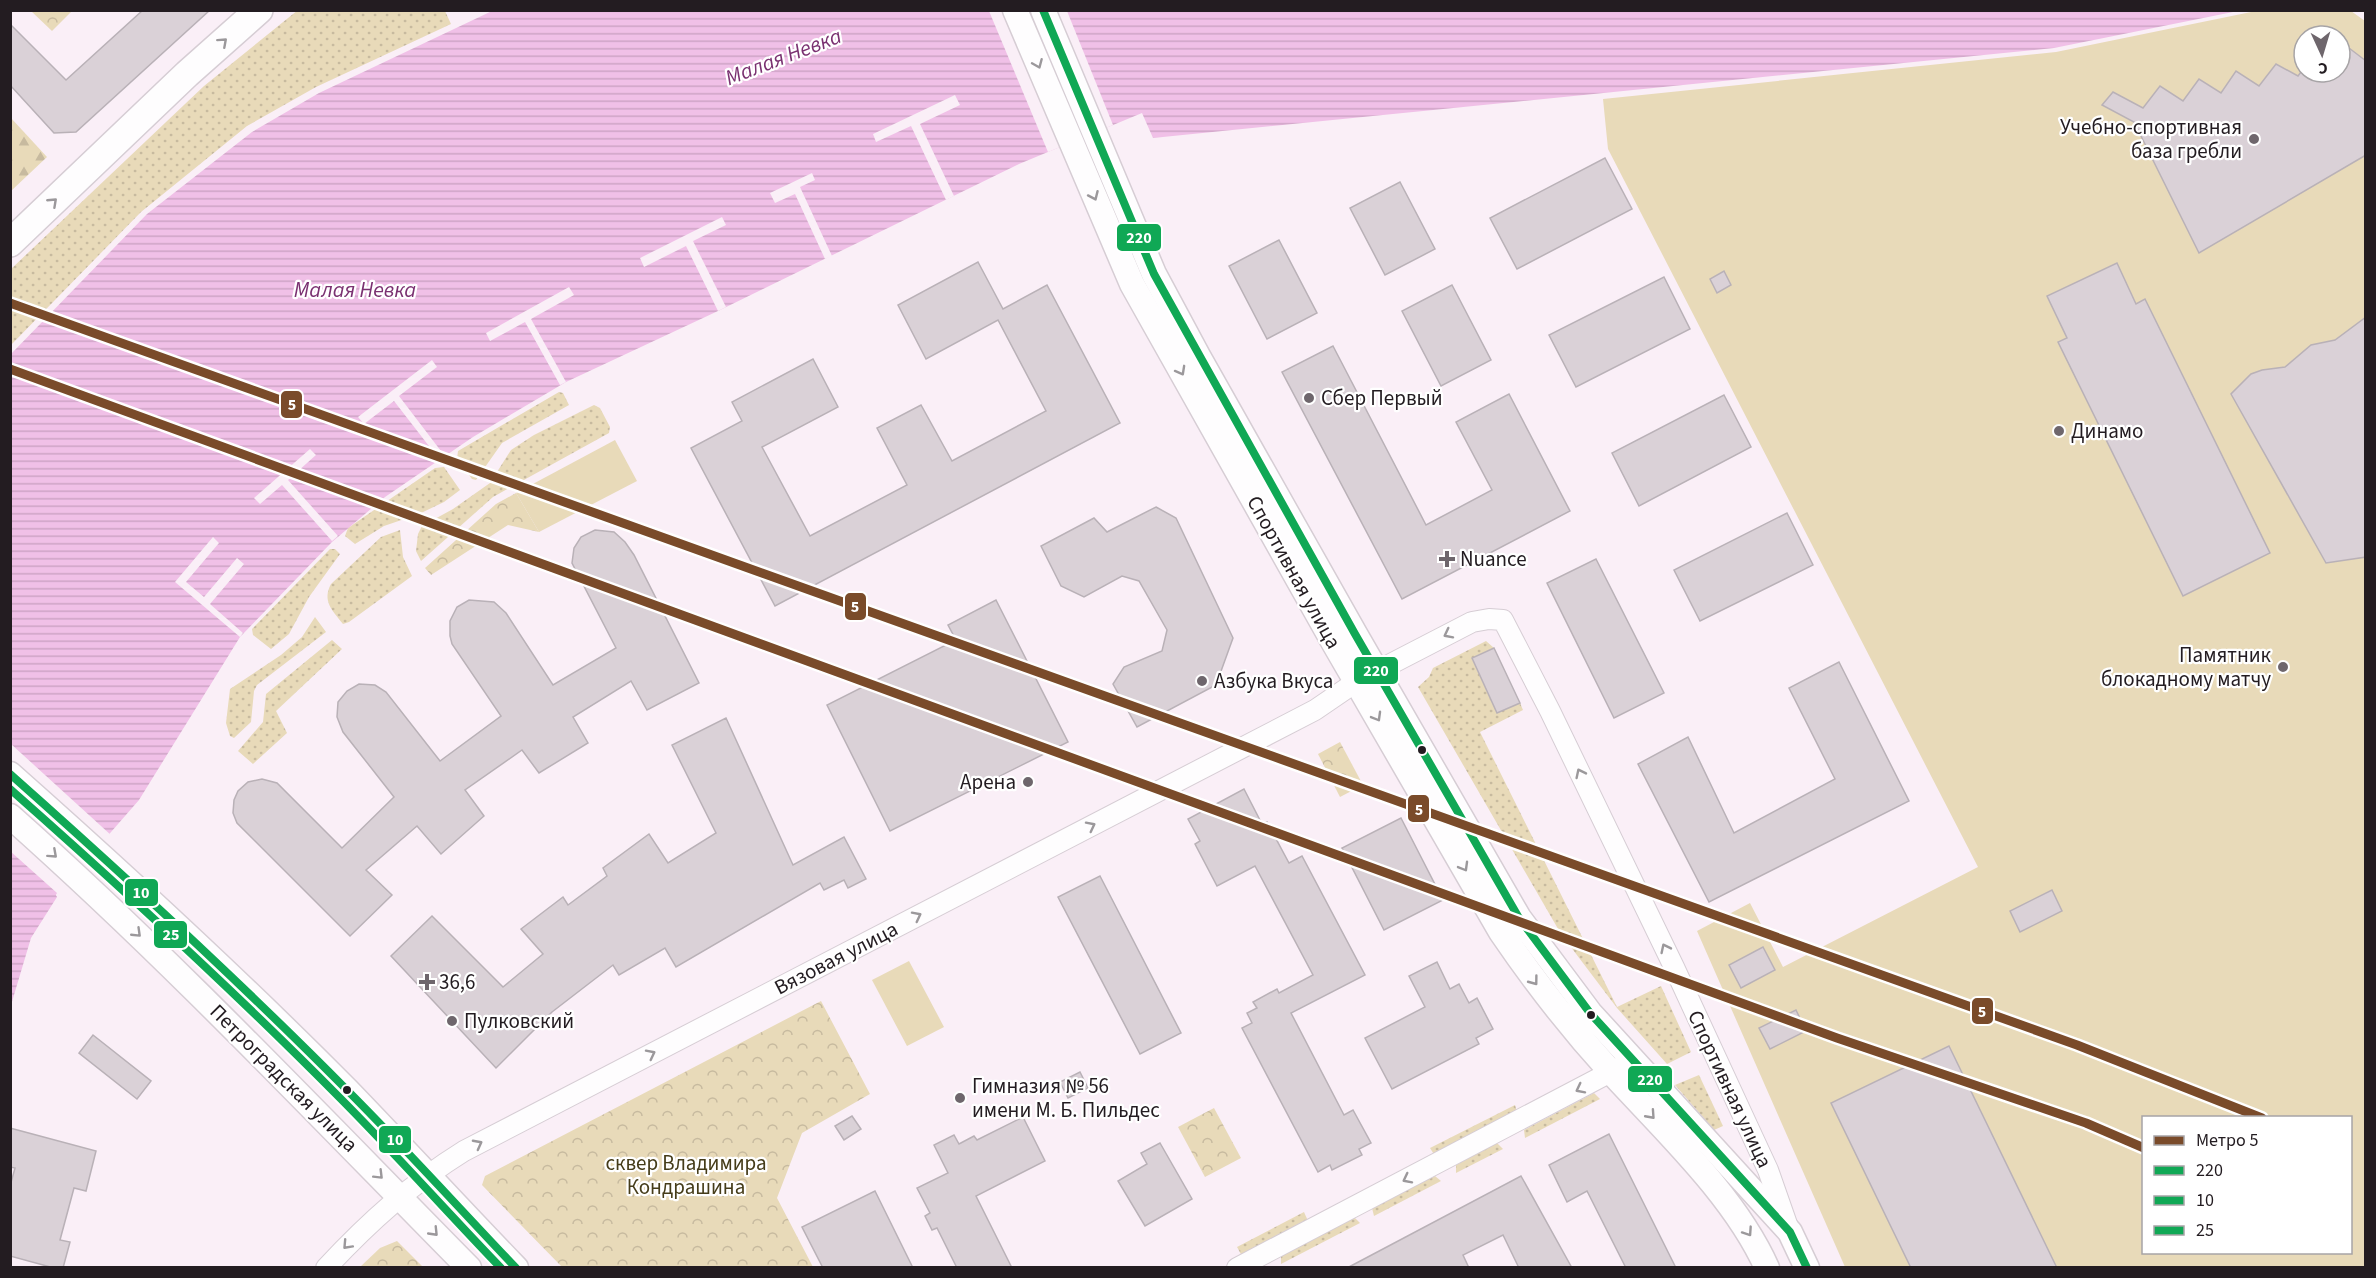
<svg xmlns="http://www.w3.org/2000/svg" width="2376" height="1278" viewBox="0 0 2376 1278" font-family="'Source Sans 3',sans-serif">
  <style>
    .grass { fill: url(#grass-dots) }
    .forest { fill: url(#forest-firs) }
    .park { fill: url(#park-crowns) }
    .garden { fill: #e8dab9; fill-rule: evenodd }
    .water { fill: url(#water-rules) }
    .pier { fill: #faeff7 }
    .building { fill: #dad1d7; stroke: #b9b1b7; stroke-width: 1.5 }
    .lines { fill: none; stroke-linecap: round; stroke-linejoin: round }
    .minor-casing { stroke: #d6cdd4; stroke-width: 22 }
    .tertiary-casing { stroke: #d6cdd4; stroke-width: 27 }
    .secondary-casing { stroke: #d6cdd4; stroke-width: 30 }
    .minor { stroke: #fefdfe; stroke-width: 20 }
    .tertiary { stroke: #fefdfe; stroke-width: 24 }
    .secondary { stroke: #fefdfe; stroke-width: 27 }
    .bus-1-casing { stroke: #fff; stroke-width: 12 }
    .bus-2-casing { stroke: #fff; stroke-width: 12 }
    .bus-3-casing { stroke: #fff; stroke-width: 12 }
    .bus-1 { stroke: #10a855; stroke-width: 8 }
    .bus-2 { stroke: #10a855; stroke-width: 8 }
    .bus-3 { stroke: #10a855; stroke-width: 8 }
    .metro-1-casing { stroke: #fff; stroke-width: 14 }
    .metro-1 { stroke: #7a4b2a; stroke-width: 9 }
    .oneway { stroke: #9b989b }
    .poi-dot { fill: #6e666c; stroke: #fff; stroke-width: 2 }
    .bus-dot { fill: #231c21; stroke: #fff; stroke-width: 2 }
    .labels { text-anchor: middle; stroke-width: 4.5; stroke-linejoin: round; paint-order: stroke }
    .poi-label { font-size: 21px; fill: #231c21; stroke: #fff; text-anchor: start }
    .street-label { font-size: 21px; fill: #231c21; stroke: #fff }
    .park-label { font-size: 21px; fill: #453c19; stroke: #fff }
    .water-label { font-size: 22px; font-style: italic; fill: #7a3171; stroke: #fff }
    .line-badge { stroke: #fff; stroke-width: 2 }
    .badge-label { font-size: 16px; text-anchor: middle; font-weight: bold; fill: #fff }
  </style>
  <defs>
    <pattern id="grass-dots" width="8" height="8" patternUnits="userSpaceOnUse" patternTransform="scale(1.5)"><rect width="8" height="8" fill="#e8dab9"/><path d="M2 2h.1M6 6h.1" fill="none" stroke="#c7ba9f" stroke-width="1.8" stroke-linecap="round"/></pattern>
    <pattern id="forest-firs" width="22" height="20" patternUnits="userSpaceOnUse" patternTransform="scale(1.5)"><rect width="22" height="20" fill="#e8dab9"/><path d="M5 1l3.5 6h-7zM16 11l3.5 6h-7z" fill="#c7ba9f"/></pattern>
    <pattern id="park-crowns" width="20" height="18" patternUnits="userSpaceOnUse" patternTransform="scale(1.5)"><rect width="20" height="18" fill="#e8dab9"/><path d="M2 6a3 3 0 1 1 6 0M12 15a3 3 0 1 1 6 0" fill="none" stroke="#c7ba9f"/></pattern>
    <pattern id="water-rules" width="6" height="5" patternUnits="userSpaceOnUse" patternTransform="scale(1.5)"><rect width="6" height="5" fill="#f0c0e7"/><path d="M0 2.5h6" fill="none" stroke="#cea4c6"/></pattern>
  </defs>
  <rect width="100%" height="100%" fill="#faeff7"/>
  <g class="grass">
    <polygon points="298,10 445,11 451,24 316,87 247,126 141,212 11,345 11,269 204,86"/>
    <polygon points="559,392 563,393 569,405 502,443 476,480 472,479 457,459 458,451"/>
    <polygon points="594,405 600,408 610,427 609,433 493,497 421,561 416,551 418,534 422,526 453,509 490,483 511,450 534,435"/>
    <polygon points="444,467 460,490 444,502 419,514 384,526 355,544 345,536 348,528 435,468"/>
    <path d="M400 530 403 557 412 576 349 622 343 624C332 610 322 601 331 584L381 537Z"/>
    <polygon points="330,549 335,549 340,554 309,597 289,634 271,649 253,635 252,629"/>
    <polygon points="315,617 326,632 257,685 254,691 251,722 234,738 230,736 226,723 230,689 281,655 302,637"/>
    <polygon points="332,640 342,649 276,711 287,733 253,764 238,751 263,722 266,694"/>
    <polygon points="1486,641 1494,648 1472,659 1497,713 1520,703 1523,710 1480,732 1617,1007 1661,986 1691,1052 1667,1064 1617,1008 1561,934 1418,687 1429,677 1433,668"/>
    <polygon points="1699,1075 1723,1126 1714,1130 1675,1085"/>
    <polygon points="1594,1093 1600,1099 1525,1138 1524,1130"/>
    <polygon points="1515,1105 1517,1112 1435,1156 1430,1148"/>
    <polygon points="1497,1143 1503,1149 1456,1173 1456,1165"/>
    <polygon points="1435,1176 1441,1181 1374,1216 1372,1208"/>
    <polygon points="1304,1212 1308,1221 1242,1256 1237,1247"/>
    <polygon points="1354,1217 1360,1223 1281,1264 1281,1255"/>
  </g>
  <polygon class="forest" points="11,118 47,157 11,191"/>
  <g class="park">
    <polygon points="31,11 72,11 52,31"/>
    <polygon points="516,493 539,532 508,525 431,575 425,568 496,504"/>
    <polygon points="1340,742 1363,785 1340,797 1318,754"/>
    <polygon points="821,1001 870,1094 802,1133 777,1198 813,1267 562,1267 482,1185 485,1176"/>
    <polygon points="1214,1108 1241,1158 1205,1177 1178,1127"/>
    <polygon points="397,1241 423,1267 360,1267 380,1248"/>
  </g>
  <g class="garden">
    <path d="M2256 11H2351L2365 21V1267H1845L1697 931 1750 903 1783 967 1978 867 1608 149 1603 99 2056 52ZM2304 36H2340V72H2304ZM2144 1118H2350V1252H2144Z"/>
    <polygon points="615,440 637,481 539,532 516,493"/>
    <polygon points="909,961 944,1027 907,1046 872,980"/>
  </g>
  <polygon class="water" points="492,11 2238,11 2054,48 1153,138 1142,113 1019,164 718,311 566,382 473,437 385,497 332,542 240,637 139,800 56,895 57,897 31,938 11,1005 11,354 147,214 252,132 319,93"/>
  <g class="pier">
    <polygon points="989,11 1067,11 1113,125 1048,152"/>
    <polygon points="955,95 960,105 920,124 954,196 946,200 911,126 876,142 873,134"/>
    <polygon points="812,173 815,180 800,187 832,256 825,259 795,194 775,203 770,193"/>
    <polygon points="722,217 726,225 693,241 726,307 718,311 686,246 644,267 640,258"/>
    <polygon points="569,287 574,295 531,319 566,382 560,385 525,322 490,341 486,333"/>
    <polygon points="432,360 437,367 399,396 444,455 439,459 394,401 364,424 358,417"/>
    <polygon points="310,449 316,455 288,480 338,536 332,541 282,485 260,504 254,498"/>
    <polygon points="213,537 219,543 186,582 204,597 237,558 244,564 210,604 243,633 240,637 175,582"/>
    <polygon points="11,744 112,836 60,895 60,899 56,895 57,893 10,851"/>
  </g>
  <g class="building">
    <polygon points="143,10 210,10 76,132 54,133 10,85 10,24 66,80"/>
    <polygon points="2349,48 2366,61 2366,155 2199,253 2134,122 2102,105 2113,92 2143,108 2160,86 2183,101 2199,79 2221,93 2236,71 2259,86 2276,64 2298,76 2301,72 2340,72 2340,64"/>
    <polygon points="1605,158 1632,209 1517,269 1490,218"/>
    <polygon points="1400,182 1435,249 1385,275 1350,208"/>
    <polygon points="1279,240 1317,313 1267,339 1229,266"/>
    <polygon points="978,262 1003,309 1047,285 1120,423 775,606 691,448 742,421 732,402 813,359 838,407 762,447 810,536 907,485 877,428 921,405 952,461 1046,411 998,320 926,359 898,305"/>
    <polygon points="2117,263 2136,304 2145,299 2270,553 2183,596 2058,342 2067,338 2047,296"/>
    <polygon points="1724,271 1731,285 1717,293 1710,279"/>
    <polygon points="1664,277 1690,329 1576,387 1549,335"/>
    <polygon points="1452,285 1491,360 1441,386 1402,311"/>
    <polygon points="2366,317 2366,557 2326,563 2231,394 2251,374 2262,370 2285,367 2311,345 2335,340"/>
    <polygon points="1333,346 1426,525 1492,490 1456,422 1509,394 1570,511 1402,599 1282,372"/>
    <polygon points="1724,395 1751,447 1639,506 1612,453"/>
    <polygon points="1156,507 1176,518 1233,638 1216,685 1137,727 1113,684 1124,667 1162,651 1167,630 1139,581 1122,576 1084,597 1061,586 1041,546 1094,518 1107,532"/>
    <polygon points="1787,513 1813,565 1700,621 1674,570"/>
    <polygon points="595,530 614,532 625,542 634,555 699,683 647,710 631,681 573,717 588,743 539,773 522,750 465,790 484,816 441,854 417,826 366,870 392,895 350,936 237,823 233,813 234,800 238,791 248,782 262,779 277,783 342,848 394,797 343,732 337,717 338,702 347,691 359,684 375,685 386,692 440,761 501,716 452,644 450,636 450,621 457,607 469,600 494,602 506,613 553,685 616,648 572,563 574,548 581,537"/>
    <polygon points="1596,559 1664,693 1614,718 1547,583"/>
    <polygon points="996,600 1068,742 890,831 827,705 956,640 948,625"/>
    <polygon points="1494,648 1520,703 1497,713 1472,658"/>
    <polygon points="1839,662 1909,801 1709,902 1638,764 1688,737 1734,833 1835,779 1789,688"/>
    <polygon points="726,718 793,865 844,837 866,879 848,888 844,880 824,890 820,883 676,967 665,948 619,975 613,965 552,1012 496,1068 391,956 432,916 503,987 543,954 521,929 563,897 568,905 607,876 603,868 649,834 668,863 716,833 672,745"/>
    <polygon points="1244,789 1262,824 1267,822 1289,863 1302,856 1365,975 1291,1013 1344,1115 1353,1110 1371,1143 1359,1149 1362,1155 1332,1170 1330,1165 1318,1172 1242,1028 1252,1023 1247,1013 1257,1008 1253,1002 1277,989 1279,993 1313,975 1255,866 1217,886 1195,844 1200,841 1188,819"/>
    <polygon points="1401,818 1443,900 1384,930 1342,848"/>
    <polygon points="1100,876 1181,1033 1140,1054 1058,897"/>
    <polygon points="2052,890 2062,911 2020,932 2010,911"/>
    <polygon points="1763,947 1775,970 1741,988 1729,965"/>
    <polygon points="1437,962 1450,989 1459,984 1469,1003 1477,998 1493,1029 1476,1038 1479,1044 1392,1089 1365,1038 1425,1007 1409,976"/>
    <polygon points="1796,1010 1806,1031 1770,1049 1759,1028"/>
    <polygon points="93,1035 151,1081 137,1099 79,1053"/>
    <polygon points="1949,1046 2057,1268 1911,1268 1831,1103"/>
    <polygon points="1080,1072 1088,1088 1068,1098 1060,1082"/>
    <polygon points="852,1116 861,1129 844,1140 835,1126"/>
    <polygon points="1023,1117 1045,1161 976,1196 1012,1268 957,1268 937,1228 932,1230 925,1216 930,1213 917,1188 948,1173 934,1145 954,1135 959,1144 974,1136 977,1140"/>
    <polygon points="10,1128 96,1151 86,1191 74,1188 60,1240 70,1242 63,1268 54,1268 10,1256 10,1186 15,1168 10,1167"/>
    <polygon points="1609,1134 1676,1268 1626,1268 1587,1191 1567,1202 1549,1165"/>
    <polygon points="1160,1143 1192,1199 1145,1226 1118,1181 1147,1164 1141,1153"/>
    <polygon points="1521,1176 1572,1268 1519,1268 1503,1235 1463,1255 1469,1268 1347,1268"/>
    <polygon points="875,1191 913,1268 823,1268 802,1227"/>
  </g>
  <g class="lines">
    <g class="minor-casing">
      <g id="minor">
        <path d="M326 1268C369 1222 411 1184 464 1151L1315 710 1356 682 1472 622 1489 619 1503 620 1550 711 1674 967 1768 1170 1788 1227"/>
        <polyline points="1237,1268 1624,1065"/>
      </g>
    </g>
    <g class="tertiary-casing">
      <g id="tertiary">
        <path d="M1015 10 1132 284 1335 645 1501 932C1535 982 1571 1028 1611 1072 1664 1130 1735 1196 1767 1268"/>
        <polyline points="1043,10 1154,274 1198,356 1355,634 1519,918 1590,1013 1790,1232 1807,1268"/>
        <path d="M10 774C125 876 239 981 347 1090 404 1149 459 1209 516 1268"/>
        <path d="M10 816C171 959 318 1115 469 1268"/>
      </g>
    </g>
    <g class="secondary-casing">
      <polyline id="secondary" points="10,243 187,74 259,10"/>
    </g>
    <use href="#minor" class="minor"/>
    <use href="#tertiary" class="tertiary"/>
    <use href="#secondary" class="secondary"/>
    <g class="bus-1-casing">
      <polyline id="bus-1" points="1043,10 1154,274 1355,634 1519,918 1590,1013 1790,1232 1807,1268"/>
    </g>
    <g class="bus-2-casing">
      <path id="bus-2" d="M10 774C125 876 238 980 346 1089 404 1147 459 1208 516 1268"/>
    </g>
    <g class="bus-3-casing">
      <path id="bus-3" d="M10 789C122 888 233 990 338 1096 394 1152 446 1211 501 1268"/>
    </g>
    <use href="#bus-1" class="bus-1"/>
    <use href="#bus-2" class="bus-2"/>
    <use href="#bus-3" class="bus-3"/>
    <g class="metro-1-casing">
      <g id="metro-1">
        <polyline points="10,303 2077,1045 2262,1118"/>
        <polyline points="10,369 1837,1038 2086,1123 2144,1148"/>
      </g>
    </g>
    <use href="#metro-1" class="metro-1"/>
  </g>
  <defs><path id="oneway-chevron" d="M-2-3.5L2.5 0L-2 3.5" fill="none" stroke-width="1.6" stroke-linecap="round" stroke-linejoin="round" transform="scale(1.5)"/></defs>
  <g class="oneway">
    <use href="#oneway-chevron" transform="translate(223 42) rotate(-42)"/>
    <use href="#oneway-chevron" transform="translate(1038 64) rotate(67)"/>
    <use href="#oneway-chevron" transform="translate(1094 196) rotate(66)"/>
    <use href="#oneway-chevron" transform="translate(53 202) rotate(-43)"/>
    <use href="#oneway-chevron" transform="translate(1181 371) rotate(61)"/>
    <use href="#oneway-chevron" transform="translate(1448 634) rotate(153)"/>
    <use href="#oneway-chevron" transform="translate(1377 717) rotate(60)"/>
    <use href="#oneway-chevron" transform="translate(1580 773) rotate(-116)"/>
    <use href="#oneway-chevron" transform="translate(1091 826) rotate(-27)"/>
    <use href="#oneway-chevron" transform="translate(53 854) rotate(42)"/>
    <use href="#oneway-chevron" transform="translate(1464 867) rotate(60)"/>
    <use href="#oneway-chevron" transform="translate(917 916) rotate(-27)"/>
    <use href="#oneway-chevron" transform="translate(137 933) rotate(44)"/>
    <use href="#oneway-chevron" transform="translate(1665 948) rotate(-116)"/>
    <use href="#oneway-chevron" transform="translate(1534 981) rotate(53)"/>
    <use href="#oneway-chevron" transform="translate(651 1054) rotate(-27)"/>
    <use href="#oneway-chevron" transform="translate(1580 1089) rotate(153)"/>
    <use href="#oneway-chevron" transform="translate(1651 1115) rotate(48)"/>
    <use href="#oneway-chevron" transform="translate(478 1144) rotate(-28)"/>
    <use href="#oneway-chevron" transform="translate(379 1175) rotate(45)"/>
    <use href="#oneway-chevron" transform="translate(1407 1179) rotate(153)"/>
    <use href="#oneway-chevron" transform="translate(434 1232) rotate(46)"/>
    <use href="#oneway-chevron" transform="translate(1748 1232) rotate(56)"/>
    <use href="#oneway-chevron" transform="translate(347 1245) rotate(133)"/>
  </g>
  <g class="poi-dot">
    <circle cx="2254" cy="139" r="6"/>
    <circle cx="1309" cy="398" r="6"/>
    <circle cx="2059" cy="431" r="6"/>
    <path d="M1444 550h6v6h6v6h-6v6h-6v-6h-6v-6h6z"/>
    <circle cx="2283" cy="667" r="6"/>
    <circle cx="1202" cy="681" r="6"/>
    <circle cx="1028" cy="782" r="6"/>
    <path d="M424 973h6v6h6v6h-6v6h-6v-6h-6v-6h6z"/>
    <circle cx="452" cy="1021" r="6"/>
    <circle cx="960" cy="1098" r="6"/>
  </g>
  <g class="bus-dot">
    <circle cx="1422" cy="750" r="5"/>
    <circle cx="1591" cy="1015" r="5"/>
    <circle cx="347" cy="1090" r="5"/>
  </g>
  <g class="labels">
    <g class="poi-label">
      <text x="2242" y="134" text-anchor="end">Учебно-спортивная<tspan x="2242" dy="24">база гребли</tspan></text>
      <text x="1321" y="405">Сбер Первый</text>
      <text x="2071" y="438">Динамо</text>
      <text x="1460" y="566">Nuance</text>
      <text x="2271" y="662" text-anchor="end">Памятник<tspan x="2271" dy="24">блокадному матчу</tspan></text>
      <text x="1214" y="688">Азбука Вкуса</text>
      <text x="1016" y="789" text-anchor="end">Арена</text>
      <text x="439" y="989">36,6</text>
      <text x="464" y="1028">Пулковский</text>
      <text x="972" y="1093">Гимназия № 56<tspan x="972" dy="24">имени М. Б. Пильдес</tspan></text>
    </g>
    <g class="street-label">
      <text transform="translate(1294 572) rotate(61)" y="7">Спортивная улица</text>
      <text transform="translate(836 958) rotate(-27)" y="7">Вязовая улица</text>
      <text transform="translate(284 1078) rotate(45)" y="7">Петроградская улица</text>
      <text transform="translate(1730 1089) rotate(65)" y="7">Спортивная улица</text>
    </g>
    <g class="park-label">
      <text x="686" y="1170">сквер Владимира<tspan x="686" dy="24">Кондрашина</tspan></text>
    </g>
    <g class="water-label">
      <text transform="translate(783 56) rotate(-21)" y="8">Малая Невка</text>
      <text x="355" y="297">Малая Невка</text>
    </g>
  </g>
  <g class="line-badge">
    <rect x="1116" y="223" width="46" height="29" rx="6" fill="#10a855"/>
    <rect x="280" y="390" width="23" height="29" rx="6" fill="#7a4b2a"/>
    <rect x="844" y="592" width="23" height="29" rx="6" fill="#7a4b2a"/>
    <rect x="1353" y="656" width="46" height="29" rx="6" fill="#10a855"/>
    <rect x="1407" y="794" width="23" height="29" rx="6" fill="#7a4b2a"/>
    <rect x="124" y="878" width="35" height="29" rx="6" fill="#10a855"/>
    <rect x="153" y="920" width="35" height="29" rx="6" fill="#10a855"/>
    <rect x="1971" y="997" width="23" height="28" rx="6" fill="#7a4b2a"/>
    <rect x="1627" y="1065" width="46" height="28" rx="6" fill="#10a855"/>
    <rect x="378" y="1125" width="34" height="29" rx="6" fill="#10a855"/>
  </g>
  <g class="badge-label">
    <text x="1139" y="243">220</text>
    <text x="292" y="410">5</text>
    <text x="855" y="612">5</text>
    <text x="1376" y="676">220</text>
    <text x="1419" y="815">5</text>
    <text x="141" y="898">10</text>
    <text x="171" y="940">25</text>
    <text x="1982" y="1017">5</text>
    <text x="1650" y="1085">220</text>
    <text x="395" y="1145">10</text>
  </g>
  <rect width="2376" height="1278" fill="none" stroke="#231c21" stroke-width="24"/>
  <rect x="2142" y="1116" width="210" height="138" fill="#ffffff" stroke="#a7a4a6" stroke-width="1.5"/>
  <rect x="2154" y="1136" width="30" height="9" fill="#7a4b2a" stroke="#a7a4a6" stroke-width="1.5"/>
  <text x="2196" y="1146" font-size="18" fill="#231c21">Метро 5</text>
  <rect x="2154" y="1166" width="30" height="9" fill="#10a855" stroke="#a7a4a6" stroke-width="1.5"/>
  <text x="2196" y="1176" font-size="18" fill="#231c21">220</text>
  <rect x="2154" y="1196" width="30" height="9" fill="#10a855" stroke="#a7a4a6" stroke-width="1.5"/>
  <text x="2196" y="1206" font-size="18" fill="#231c21">10</text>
  <rect x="2154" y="1226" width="30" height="9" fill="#10a855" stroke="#a7a4a6" stroke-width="1.5"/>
  <text x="2196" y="1236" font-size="18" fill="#231c21">25</text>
  <g transform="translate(2322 54) rotate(176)"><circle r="28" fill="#ffffff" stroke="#a7a4a6" stroke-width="1.5"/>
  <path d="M0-4.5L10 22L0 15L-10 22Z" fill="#6e666c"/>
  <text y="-9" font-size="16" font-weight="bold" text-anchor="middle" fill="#231c21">С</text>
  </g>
</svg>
